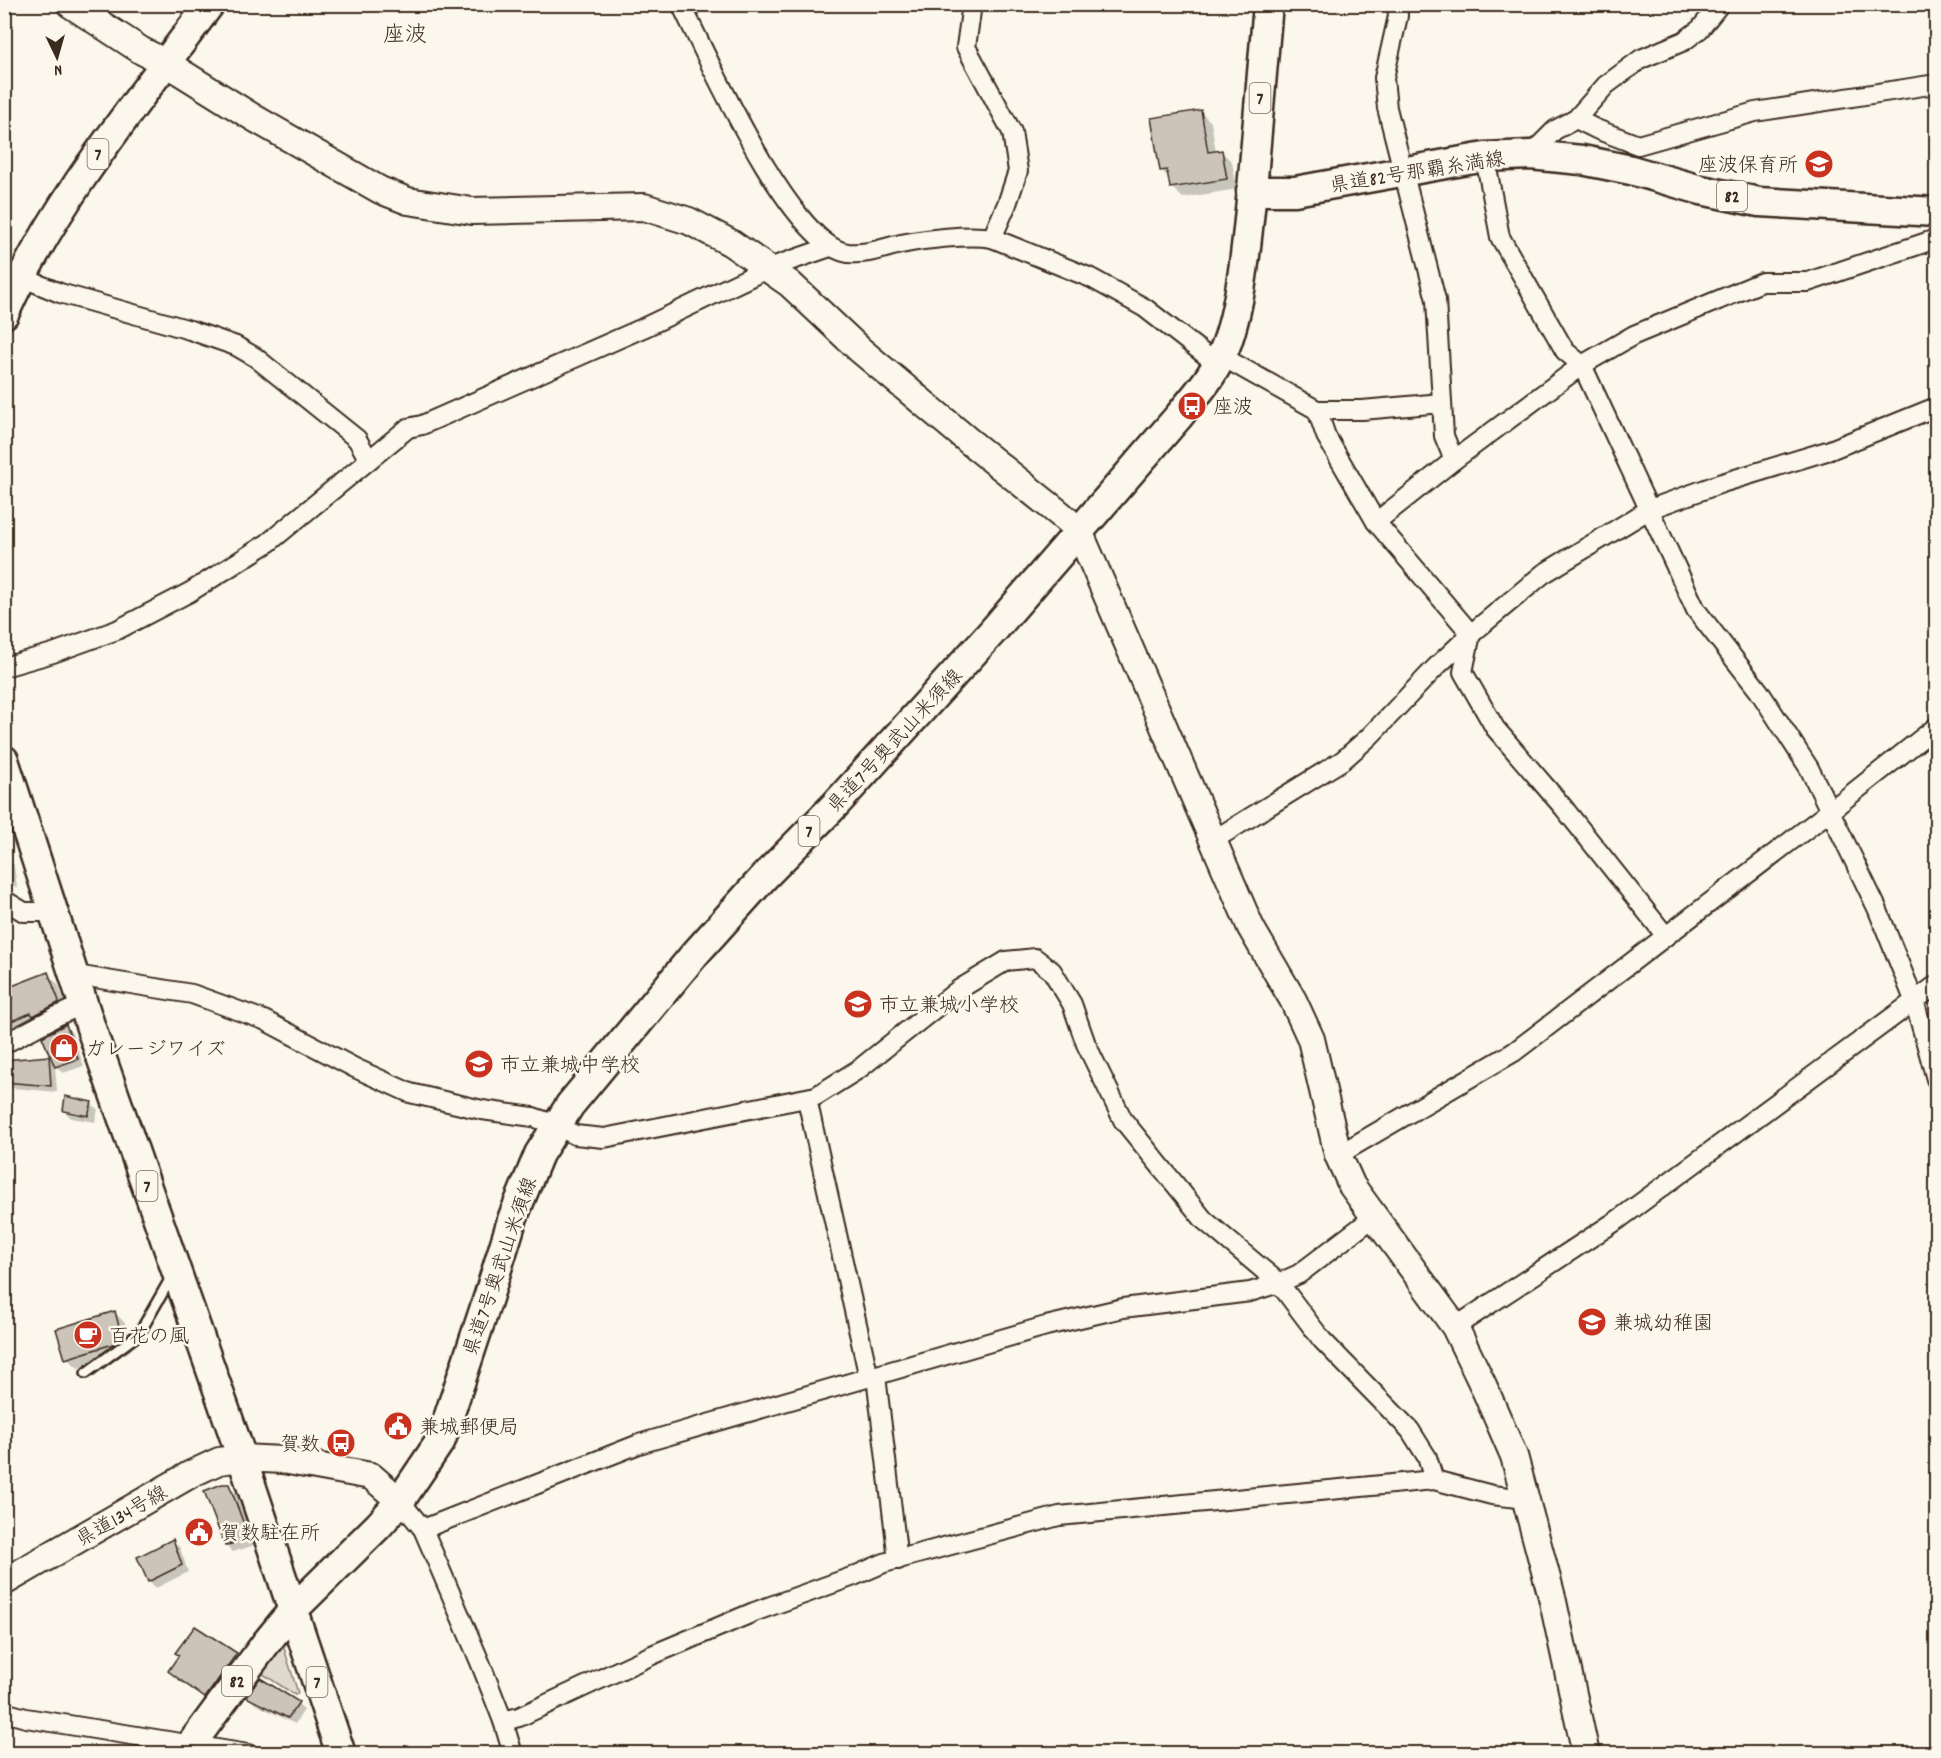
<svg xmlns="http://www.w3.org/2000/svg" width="1941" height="1758" viewBox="0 0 1941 1758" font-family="Dekko,'Klee One',sans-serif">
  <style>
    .green { fill: #dfd9ce; stroke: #8d8276; stroke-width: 1.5 }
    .shadow { fill: #0003 }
    .building { fill: #ccc4b9; stroke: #3b2a1e; stroke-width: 1.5 }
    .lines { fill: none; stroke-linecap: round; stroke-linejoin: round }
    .lane-casing { stroke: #3b2a1e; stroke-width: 14 }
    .street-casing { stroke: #3b2a1e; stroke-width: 22 }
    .secondary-casing { stroke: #3b2a1e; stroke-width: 30 }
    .primary-casing { stroke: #3b2a1e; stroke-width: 33 }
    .lane { stroke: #fbf7ec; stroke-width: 9 }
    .street { stroke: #fbf7ec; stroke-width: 18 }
    .secondary { stroke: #fbf7ec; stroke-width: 26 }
    .primary { stroke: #fbf7ec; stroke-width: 28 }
    .labels { text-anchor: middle; stroke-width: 5; stroke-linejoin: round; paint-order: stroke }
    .shield { fill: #fbf7ec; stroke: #75685c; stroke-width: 1.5 }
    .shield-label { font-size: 18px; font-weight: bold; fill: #3b2a1e }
    .poi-label { font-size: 20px; fill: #3b2a1e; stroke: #fbf7ec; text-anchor: start }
    .street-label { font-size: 20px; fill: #3b2a1e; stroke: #fbf7ec }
    .quarter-label { font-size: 22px; fill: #3b2a1e; stroke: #fbf7ec }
  </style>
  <rect width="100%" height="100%" fill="#fbf7ec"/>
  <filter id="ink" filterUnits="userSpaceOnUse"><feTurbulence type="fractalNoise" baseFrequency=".0167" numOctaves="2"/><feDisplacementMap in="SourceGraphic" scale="12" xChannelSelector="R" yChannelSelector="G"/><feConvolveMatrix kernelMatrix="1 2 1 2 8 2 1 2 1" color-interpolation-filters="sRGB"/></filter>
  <g filter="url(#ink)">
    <polygon class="green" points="283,1645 298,1693 295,1695 260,1672"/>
    <g class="shadow">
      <polygon points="1200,111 1211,122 1216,152 1221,151 1232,162 1237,189 1183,198 1172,188 1170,179 1162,171"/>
      <polygon points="4,853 14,865 17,888 4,881"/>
      <polygon points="47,974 58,984 69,1013 4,1039 4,990"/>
      <polygon points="65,1026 72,1033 84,1066 63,1073 55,1065 57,1092 12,1088 5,1081 49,1058 56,1065"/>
      <polygon points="91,1103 98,1110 95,1122 71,1118 65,1111"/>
      <polygon points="114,1312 125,1323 132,1349 127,1353 78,1368 67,1358"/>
      <polygon points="229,1486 236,1493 255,1545 233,1552 226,1545"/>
      <polygon points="173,1541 180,1548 188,1572 156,1588 149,1581"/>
      <polygon points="195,1628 236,1654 247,1665 216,1707 181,1682 170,1671 180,1656 177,1653"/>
      <polygon points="248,1697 298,1703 304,1710 295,1724 255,1704"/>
    </g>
    <g class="building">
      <polygon points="1201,110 1208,152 1222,150 1227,179 1170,188 1167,170 1160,171 1151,118"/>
      <polygon points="48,972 59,1001 58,1003 33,1016 31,1013 4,1024 4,989"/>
      <polygon points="66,1024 78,1059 55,1067 42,1037"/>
      <polygon points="49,1056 51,1086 4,1082 4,1060"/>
      <polygon points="65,1096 92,1102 88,1116 63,1111"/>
      <polygon points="115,1311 122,1338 116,1343 65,1359 56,1329"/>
      <polygon points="222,1484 229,1484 249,1538 225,1546 204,1491"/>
      <polygon points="173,1539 182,1565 148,1582 137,1557"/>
      <polygon points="195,1626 237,1653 205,1698 168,1671 179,1655 175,1653"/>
      <polygon points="260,1678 299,1702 288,1718 246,1697"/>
    </g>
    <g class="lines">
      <g class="lane-casing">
        <polyline id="lane" points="86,1373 139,1334 172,1276"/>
      </g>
      <g class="street-casing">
        <g id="street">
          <path d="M681 4C707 56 790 245 848 253 867 255 883 248 901 244 925 239 969 234 992 238L1091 278 1145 308 1217 364"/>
          <polyline points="972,4 966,47 1012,132 1018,171 1007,204 992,238"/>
          <polyline points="1397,4 1398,16 1384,78 1387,108 1436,300 1444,436 1454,460"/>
          <polyline points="1576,119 1596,129 1638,145 1755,112 1936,84"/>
          <polyline points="1530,155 1555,130 1576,119 1606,85 1641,59 1684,41 1700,29 1720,4"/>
          <polyline points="1485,157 1500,237 1565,351 1582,365 1696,610 1759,691 1809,768 1830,811 1877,908 1914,1000 1936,1079"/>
          <polyline points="21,277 60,293 190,330 236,346 255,357 357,439 369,460"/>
          <polyline points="1221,356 1317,410 1362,410 1442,403"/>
          <polyline points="1317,410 1326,436 1376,522 1471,634"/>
          <polyline points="1376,522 1454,460 1582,365 1634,335 1762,282 1808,282 1936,239"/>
          <polyline points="1471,634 1463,672 1495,728 1563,807 1665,935"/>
          <polyline points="4,667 53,653 117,630 190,592 268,543 408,428 422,425 643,328 769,268 830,247"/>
          <polyline points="1212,841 1343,760 1369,737 1437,666 1471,634 1543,574 1650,509 1722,483 1830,450 1936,407"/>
          <polyline points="4,900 24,912 54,912"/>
          <polyline points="76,975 192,994 264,1020 355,1068 410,1093 482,1110 533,1117 556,1125 575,1135 604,1138 816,1096 859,1069 958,990 1006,961 1035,958 1052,971 1072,1004 1086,1044 1123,1120 1204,1220 1279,1283 1322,1340 1410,1430 1427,1457 1434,1480"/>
          <polyline points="4,1044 57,1016 84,1004"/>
          <polyline points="807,1099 869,1378"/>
          <polyline points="1338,1155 1514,1052 1830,811 1936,727"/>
          <polyline points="1455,1327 1619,1219 1936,985"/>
          <polyline points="876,1376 898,1560"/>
          <polyline points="400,1501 423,1529 480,1662 503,1721 513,1754"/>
          <polyline points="423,1529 639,1444 1046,1326 1123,1308 1250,1292 1279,1283 1299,1274 1374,1217"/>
          <polyline points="4,1712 26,1718 248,1754"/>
          <polyline points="503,1721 519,1717 652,1655 754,1612 854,1576 884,1563 1059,1516 1434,1480 1492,1495 1526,1499"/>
        </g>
      </g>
      <g class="secondary-casing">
        <g id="secondary">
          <polyline points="70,4 142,51 166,63 254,118 380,190 408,201 472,211 644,207 689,221 731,243 790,284 859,349 970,442 1060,514 1079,531 1251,928 1293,1000 1311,1039 1338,1155 1352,1186 1455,1327 1483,1385 1514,1456 1552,1597 1586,1754"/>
          <polyline points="4,1582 191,1474 219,1461 242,1458 283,1460 371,1476 400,1501"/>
        </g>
      </g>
      <g class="primary-casing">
        <g id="primary">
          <polyline points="1251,191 1295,191 1485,157 1530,155 1582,160 1631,170 1701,190 1759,202 1936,212"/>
          <path d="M4 314C55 200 136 104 210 4"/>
          <polyline points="4,760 93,1034 242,1458 341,1754"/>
          <path d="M184 1754 266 1643 293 1610 379 1525 400 1501 441 1440 488 1298 513 1217 539 1154 570 1105 694 955 764 877 835 805 992 632 1179 416C1194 397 1211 379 1221 357 1241 315 1246 247 1251 200 1257 135 1262 70 1268 4"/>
        </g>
      </g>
      <use href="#lane" class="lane"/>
      <use href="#street" class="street"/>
      <use href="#secondary" class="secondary"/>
      <use href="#primary" class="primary"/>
    </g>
  </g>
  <defs>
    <g id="school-disc" transform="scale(1.5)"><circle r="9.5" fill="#c8321e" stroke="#fbf7ec"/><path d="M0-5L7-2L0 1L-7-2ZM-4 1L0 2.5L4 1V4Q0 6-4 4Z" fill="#fff"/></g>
    <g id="bus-disc" transform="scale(1.5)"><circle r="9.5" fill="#c8321e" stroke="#fbf7ec"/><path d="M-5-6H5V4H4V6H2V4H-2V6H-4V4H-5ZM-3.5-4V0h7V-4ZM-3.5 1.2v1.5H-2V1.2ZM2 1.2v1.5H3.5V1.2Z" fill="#fff"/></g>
    <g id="shop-disc" transform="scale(1.5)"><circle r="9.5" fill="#c8321e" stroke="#fbf7ec"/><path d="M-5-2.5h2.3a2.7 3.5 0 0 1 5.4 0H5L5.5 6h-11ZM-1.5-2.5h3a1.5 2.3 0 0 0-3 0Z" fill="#fff"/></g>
    <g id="cafe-disc" transform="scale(1.5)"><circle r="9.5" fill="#c8321e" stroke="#fbf7ec"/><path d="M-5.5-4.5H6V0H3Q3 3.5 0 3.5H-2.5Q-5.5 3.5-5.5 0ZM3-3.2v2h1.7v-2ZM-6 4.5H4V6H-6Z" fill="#fff"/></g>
    <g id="civic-disc" transform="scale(1.5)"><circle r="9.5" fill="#c8321e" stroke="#fbf7ec"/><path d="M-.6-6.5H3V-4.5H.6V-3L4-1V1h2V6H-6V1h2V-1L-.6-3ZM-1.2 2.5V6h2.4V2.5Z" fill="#fff"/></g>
  </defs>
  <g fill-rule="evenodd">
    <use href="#school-disc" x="1819" y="164"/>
    <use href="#bus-disc" x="1192" y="406"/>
    <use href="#school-disc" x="858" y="1004"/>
    <use href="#shop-disc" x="64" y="1048"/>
    <use href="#school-disc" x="479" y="1064"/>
    <use href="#school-disc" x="1592" y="1322"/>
    <use href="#cafe-disc" x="88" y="1335"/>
    <use href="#civic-disc" x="398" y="1426"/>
    <use href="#bus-disc" x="341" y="1443"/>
    <use href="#civic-disc" x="199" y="1532"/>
  </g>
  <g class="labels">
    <g class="shield">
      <rect x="1249.5" y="83" width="21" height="30" rx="4.5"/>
      <rect x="87.5" y="139" width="21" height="30" rx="4.5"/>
      <rect x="1717" y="181" width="30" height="30" rx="4.5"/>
      <rect x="798.5" y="816" width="21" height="30" rx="4.5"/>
      <rect x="136.5" y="1171" width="21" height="30" rx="4.5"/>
      <rect x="222" y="1666" width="30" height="30" rx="4.5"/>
      <rect x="306.5" y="1667" width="21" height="30" rx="4.5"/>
    </g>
    <g class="shield-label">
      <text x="1260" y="104">7</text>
      <text x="98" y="160">7</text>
      <text x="1732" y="202">82</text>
      <text x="809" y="837">7</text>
      <text x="147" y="1192">7</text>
      <text x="237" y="1687">82</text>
      <text x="317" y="1688">7</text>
    </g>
    <g class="poi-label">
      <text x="1798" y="171" text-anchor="end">座波保育所</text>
      <text x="1213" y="413">座波</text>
      <text x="879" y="1011">市立兼城小学校</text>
      <text x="85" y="1055">ガレージワイズ</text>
      <text x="500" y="1071">市立兼城中学校</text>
      <text x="1613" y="1329">兼城幼稚園</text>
      <text x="109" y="1342">百花の風</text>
      <text x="419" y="1433">兼城郵便局</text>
      <text x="320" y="1450" text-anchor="end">賀数</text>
      <text x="220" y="1539">賀数駐在所</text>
    </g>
    <g class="street-label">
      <text transform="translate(1417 171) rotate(-9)" y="7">県道82号那覇糸満線</text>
      <text transform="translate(894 740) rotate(-47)" y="7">県道7号奥武山米須線</text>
      <text transform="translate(499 1266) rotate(-71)" y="7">県道7号奥武山米須線</text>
      <text transform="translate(121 1515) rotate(-30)" y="7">県道134号線</text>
    </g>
    <g class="quarter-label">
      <text x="405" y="41">座波</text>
    </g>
  </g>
  <rect width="1941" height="1758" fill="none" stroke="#fbf7ec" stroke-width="24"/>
  <rect x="12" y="12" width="1917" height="1734" fill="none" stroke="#3b2a1e" stroke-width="2" filter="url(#ink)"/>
  <g transform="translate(57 57) rotate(175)" stroke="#fbf7ec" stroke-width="4.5" paint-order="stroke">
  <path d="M0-4.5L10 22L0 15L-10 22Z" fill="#3b2a1e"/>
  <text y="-9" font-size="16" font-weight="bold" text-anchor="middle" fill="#3b2a1e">N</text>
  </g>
</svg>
